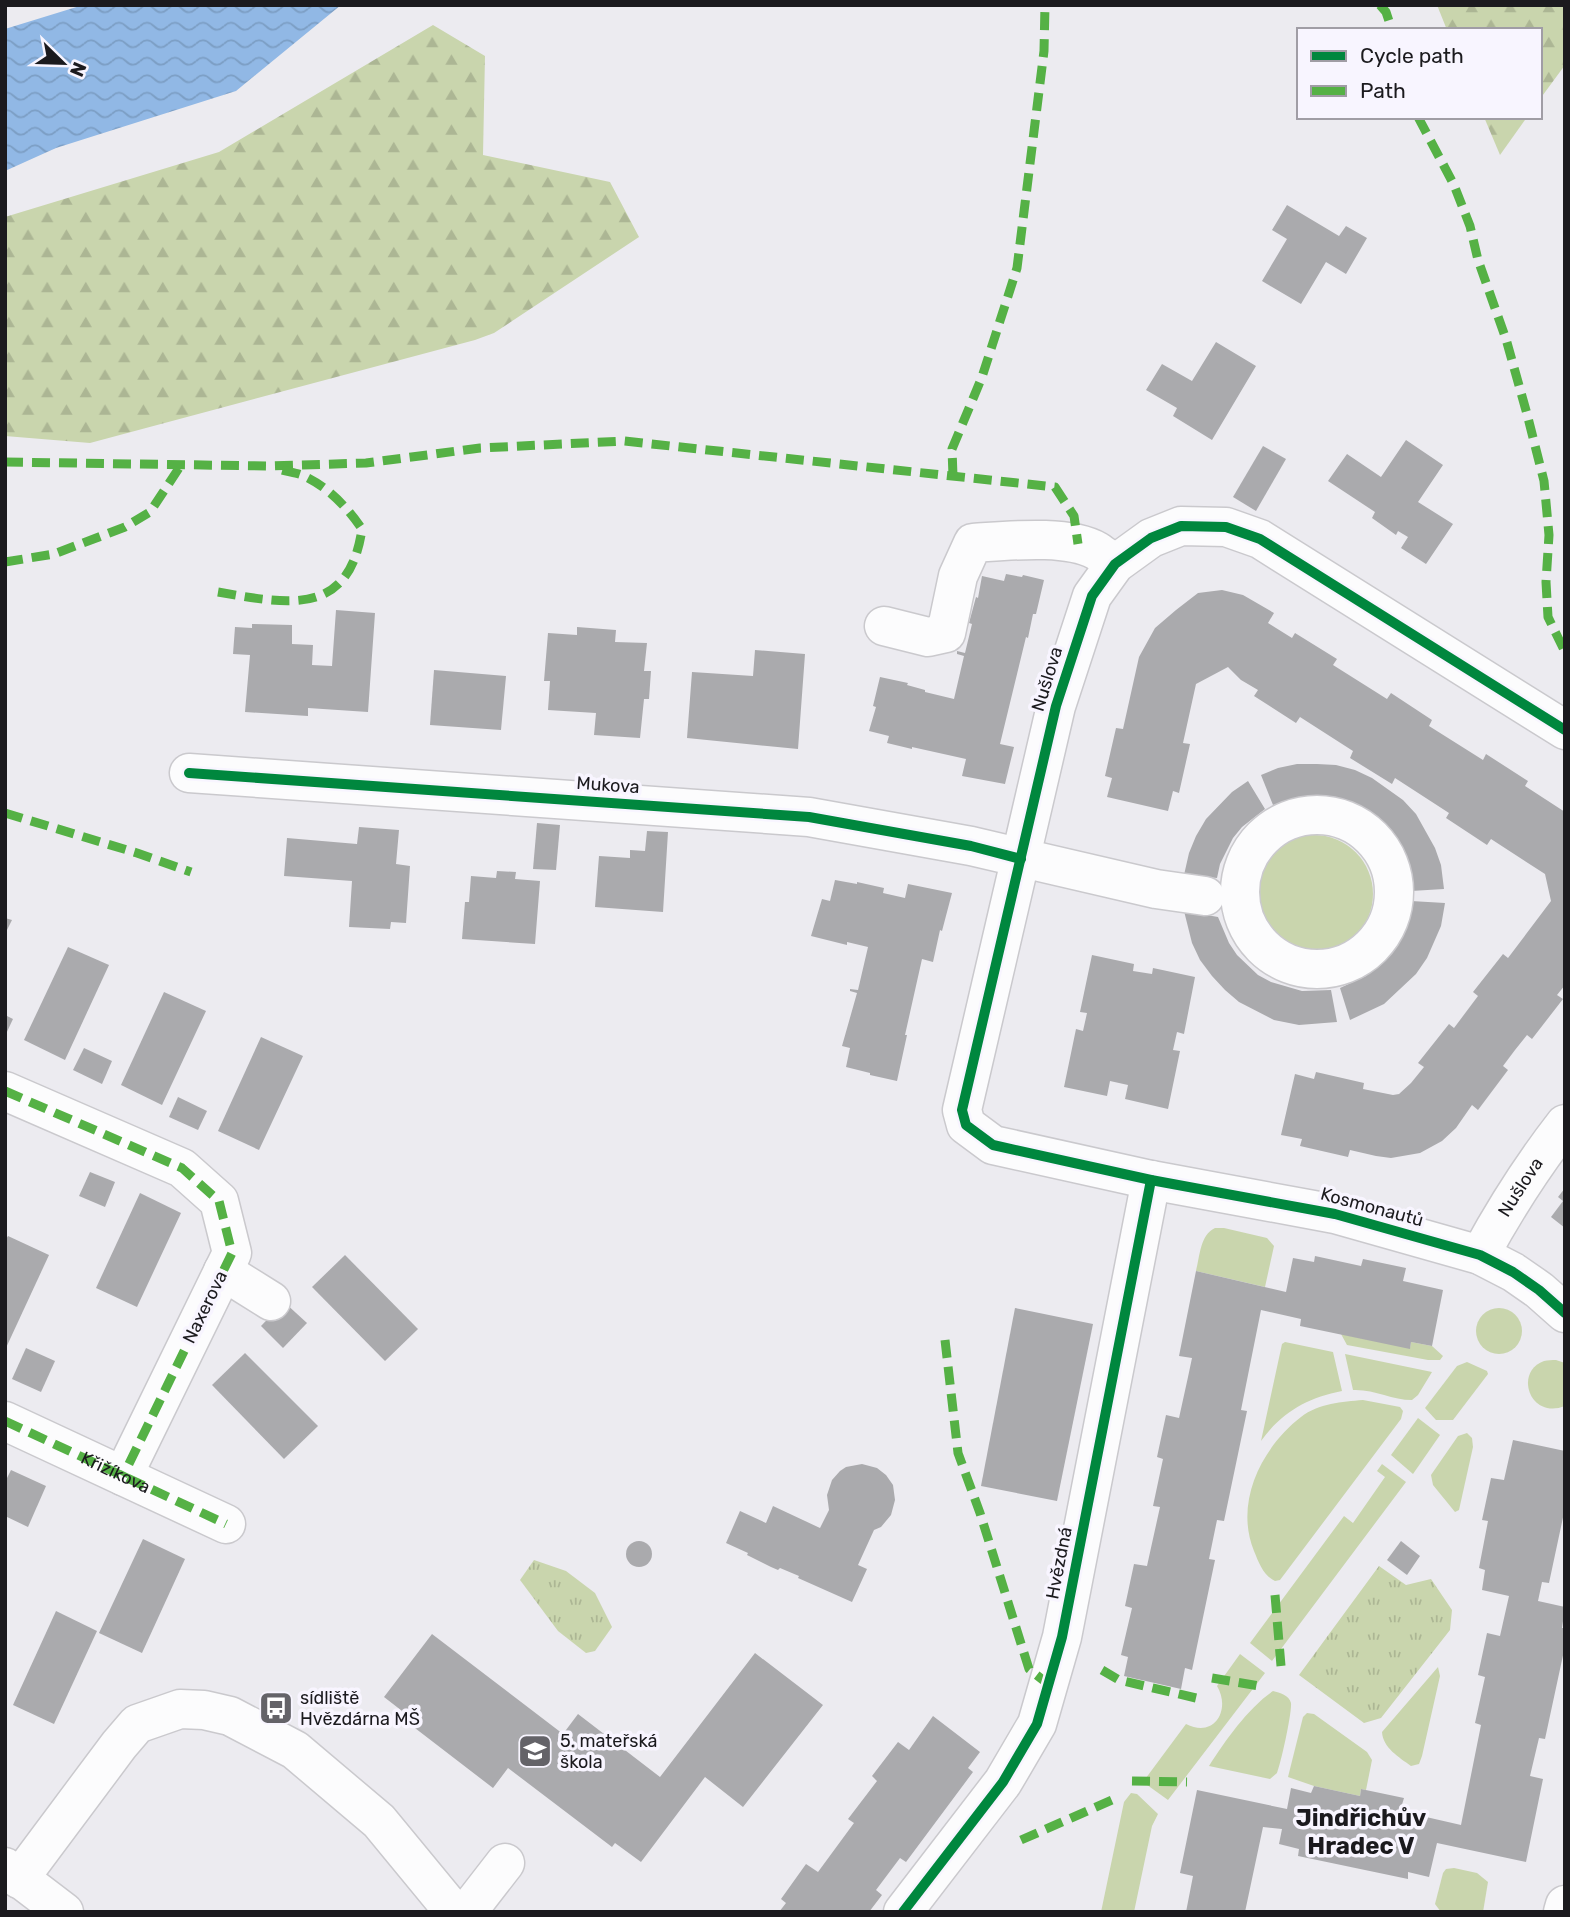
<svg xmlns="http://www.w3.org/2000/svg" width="1570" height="1917" viewBox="0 0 1570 1917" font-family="Rubik,sans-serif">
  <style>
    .grass { fill: #c9d5ad }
    .forest { fill: url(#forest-firs) }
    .park { fill: url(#park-tufts) }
    .water { fill: url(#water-waves) }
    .building { fill: #aaaaad }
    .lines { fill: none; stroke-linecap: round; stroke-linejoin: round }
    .minor-casing { stroke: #cac9cd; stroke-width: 41 }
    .minor { stroke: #fcfcfd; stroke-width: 38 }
    .quiet { stroke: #55b145; stroke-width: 9; stroke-dasharray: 18 9; stroke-linecap: butt }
    .cycleway-casing { stroke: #f8f5ff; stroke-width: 15 }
    .cycleway { stroke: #00873e; stroke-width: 10 }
    .labels { text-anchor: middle; stroke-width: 7; stroke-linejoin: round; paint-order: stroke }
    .street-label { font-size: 18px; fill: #1b1a1e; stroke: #f8f5ff }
    .poi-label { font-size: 18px; fill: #1b1a1e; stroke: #f8f5ff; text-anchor: start }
    .district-label { font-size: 24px; font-weight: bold; fill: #1b1a1e; stroke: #f8f5ff }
  </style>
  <defs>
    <pattern id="forest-firs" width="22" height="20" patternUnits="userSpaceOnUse" patternTransform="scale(1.75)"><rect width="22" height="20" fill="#c9d5ad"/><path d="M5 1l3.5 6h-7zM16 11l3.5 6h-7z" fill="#acb694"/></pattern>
    <pattern id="park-tufts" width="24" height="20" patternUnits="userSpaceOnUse" patternTransform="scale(1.75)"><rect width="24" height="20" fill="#c9d5ad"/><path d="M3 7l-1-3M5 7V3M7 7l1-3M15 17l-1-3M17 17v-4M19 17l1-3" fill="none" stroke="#acb694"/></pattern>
    <pattern id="water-waves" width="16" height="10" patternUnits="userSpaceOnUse" patternTransform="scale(1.75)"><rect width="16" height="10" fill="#91b8e5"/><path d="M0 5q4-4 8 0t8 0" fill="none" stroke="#7c9ec4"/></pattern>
  </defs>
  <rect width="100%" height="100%" fill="#ecebf0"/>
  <g class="grass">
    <circle cx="1314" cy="894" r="59"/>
    <path d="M1215 1228H1224L1267 1238 1274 1246 1265 1287 1196 1271C1200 1256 1200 1235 1215 1228Z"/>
    <circle cx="1499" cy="1331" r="23"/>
    <polygon points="1341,1334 1410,1348 1411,1342 1432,1346 1443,1356 1440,1360 1428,1360 1347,1345"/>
    <path d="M1285 1342 1333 1352 1342 1391C1307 1398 1282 1412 1261 1441L1282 1344Z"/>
    <path d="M1345 1354 1432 1372 1418 1395 1412 1400C1392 1400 1374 1389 1353 1390Z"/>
    <path d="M1556 1360 1565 1363V1406C1529 1420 1514 1371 1544 1361 1548 1360 1552 1360 1556 1360Z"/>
    <polygon points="1467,1362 1487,1371 1488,1374 1453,1420 1436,1420 1425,1408 1457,1366"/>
    <path d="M1363 1400 1400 1407 1403 1411 1401 1419 1280 1580 1275 1581C1263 1575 1259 1563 1254 1551 1234 1502 1262 1447 1301 1417 1319 1403 1342 1402 1363 1400Z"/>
    <polygon points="1418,1418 1440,1435 1413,1474 1391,1455"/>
    <polygon points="1467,1433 1472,1438 1473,1447 1459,1510 1455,1512 1433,1485 1431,1475 1458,1436"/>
    <polygon points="1382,1464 1406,1482 1272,1661 1250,1643 1344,1516 1353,1523 1385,1477 1377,1471"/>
    <path d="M1240 1654 1265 1673 1168 1800 1143 1782 1186 1724C1215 1739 1231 1709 1217 1686Z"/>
    <path d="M1438 1667 1440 1676 1422 1756 1419 1764 1411 1766C1399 1757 1383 1748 1382 1732Z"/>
    <path d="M1273 1691C1280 1693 1289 1695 1291 1703 1292 1713 1281 1763 1277 1773L1270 1779 1209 1766C1225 1741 1248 1708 1273 1691Z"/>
    <polygon points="1307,1713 1314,1714 1367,1752 1372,1760 1366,1790 1361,1789 1360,1796 1314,1786 1288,1777 1303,1717"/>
    <polygon points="1131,1793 1137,1794 1158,1814 1152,1826 1134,1912 1101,1912 1124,1802"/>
    <polygon points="1454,1868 1477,1873 1488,1882 1483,1912 1441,1912 1435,1904 1443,1873 1446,1869"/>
  </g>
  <g class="forest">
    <polygon points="1437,5 1565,5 1565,65 1540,99 1540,30 1447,30"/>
    <polygon points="433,25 485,56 483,155 610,182 639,237 494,333 475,340 90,443 5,436 5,217 219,152"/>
    <polygon points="1484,117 1527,117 1500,155"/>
  </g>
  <g class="park">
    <polygon points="534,1560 566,1571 595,1593 612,1627 595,1651 586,1653 558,1631 520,1580"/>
    <polygon points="1379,1566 1406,1585 1431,1579 1452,1610 1450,1630 1381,1718 1364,1723 1299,1675"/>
  </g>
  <polygon class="water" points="83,5 341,5 236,91 56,148 5,171 5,29"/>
  <g class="building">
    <polygon points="1287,205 1339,236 1346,226 1367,238 1346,274 1326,262 1301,304 1262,281 1287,239 1272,230"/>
    <polygon points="1216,342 1256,366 1212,440 1173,416 1177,408 1146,390 1162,364 1192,381"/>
    <polygon points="1406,440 1443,465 1418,502 1453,524 1426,564 1401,548 1408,537 1398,531 1396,535 1372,518 1375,512 1328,481 1347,454 1381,477"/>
    <polygon points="1263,446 1286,459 1256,511 1233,497"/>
    <polygon points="1006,574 1022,577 1023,575 1044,580 1036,614 1033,614 1028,638 1026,637 1000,744 1014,747 1005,784 962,776 966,759 912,747 912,749 887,743 889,736 869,731 876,707 873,706 880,677 908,683 907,685 925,690 925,692 954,699 964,656 957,654 957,651 965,653 972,624 969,623 976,597 978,598 982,576 1004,581"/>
    <polygon points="1222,590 1243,595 1274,613 1268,623 1292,638 1295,633 1337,659 1333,665 1387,699 1391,693 1432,720 1429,726 1483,760 1486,754 1528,781 1525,786 1565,812 1565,985 1557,995 1563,999 1532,1039 1527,1035 1515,1050 1503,1066 1508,1070 1478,1110 1472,1105 1456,1128 1442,1141 1420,1153 1391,1158 1376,1156 1350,1150 1348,1157 1300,1146 1302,1139 1281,1135 1295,1074 1314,1079 1316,1072 1364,1083 1363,1089 1393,1095 1399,1094 1411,1083 1424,1067 1418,1063 1449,1024 1454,1028 1478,996 1473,992 1503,954 1508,958 1551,901 1545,874 1491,839 1487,845 1446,818 1449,813 1395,778 1392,784 1350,758 1353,751 1300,717 1296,723 1254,696 1258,690 1241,680 1228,667 1196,684 1183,743 1190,744 1179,793 1173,791 1168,811 1107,797 1112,778 1105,776 1116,728 1123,729 1139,657 1155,628 1176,610 1198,593"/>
    <polygon points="336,610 375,613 368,712 308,708 308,716 245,712 250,655 233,654 235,627 252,628 252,624 292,625 292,644 313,645 312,665 332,666"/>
    <polygon points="577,627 616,630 615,642 647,643 644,671 651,671 649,699 644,699 640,738 594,735 596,713 548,710 550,681 544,681 548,633 577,635"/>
    <polygon points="755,650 805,654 798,749 687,738 692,672 753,676"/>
    <polygon points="434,670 506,676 501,730 430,725"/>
    <polygon points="1297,764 1317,764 1336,765 1355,770 1372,778 1403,800 1416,814 1435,848 1441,865 1444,889 1411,891 1404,859 1390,834 1370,814 1357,807 1344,801 1316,796 1302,797 1273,805 1261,775 1278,768"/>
    <polygon points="1248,781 1265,809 1242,827 1233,838 1220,864 1217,878 1184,875 1189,853 1196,836 1206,819 1232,792"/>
    <polygon points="537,823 560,825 556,870 533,869"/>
    <polygon points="359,827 399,830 396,864 410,866 406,923 391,922 390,929 349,927 352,881 284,876 287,838 357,844"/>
    <polygon points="647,831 668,832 663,912 595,907 599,856 630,858 630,850 645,851"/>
    <polygon points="497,871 516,872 515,879 540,881 535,944 462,939 465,902 469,902 471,876 496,878"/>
    <polygon points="835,880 857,884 857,882 884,888 883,893 905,898 908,884 952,893 942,931 940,930 933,962 922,959 905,1035 907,1035 897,1081 870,1075 870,1073 846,1067 850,1048 842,1046 857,993 850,991 850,989 858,990 868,947 847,942 847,945 811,936 822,899 830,901"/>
    <polygon points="1411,901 1445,903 1441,926 1427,958 1416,974 1384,1004 1350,1020 1340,988 1366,976 1391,954 1404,929"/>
    <polygon points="1184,911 1218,917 1229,943 1237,955 1258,975 1271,982 1302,991 1331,990 1337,1022 1299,1025 1274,1020 1239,1002 1225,990 1212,976 1200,960 1192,943"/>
    <polygon points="5,918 12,920 5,934"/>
    <polygon points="68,947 109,965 65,1060 24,1040"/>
    <polygon points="1092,955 1134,964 1133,971 1152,974 1153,968 1195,977 1184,1034 1177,1032 1173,1050 1180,1051 1168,1109 1125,1099 1128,1085 1110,1081 1107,1096 1064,1087 1076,1029 1083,1031 1087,1013 1080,1012"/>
    <polygon points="164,992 206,1011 162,1105 121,1085"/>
    <polygon points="5,1015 13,1019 5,1036"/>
    <polygon points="261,1037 303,1056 259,1150 218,1131"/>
    <polygon points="84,1048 112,1061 102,1084 73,1070"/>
    <polygon points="178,1097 207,1111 198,1130 169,1117"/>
    <polygon points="90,1172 115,1182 105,1207 79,1196"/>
    <polygon points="1565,1188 1565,1228 1551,1217 1563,1201 1558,1197"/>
    <polygon points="140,1193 181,1213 137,1307 96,1288"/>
    <polygon points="8,1236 49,1255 5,1350 5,1241"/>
    <polygon points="345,1255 418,1329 385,1361 312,1287"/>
    <polygon points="1315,1256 1361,1266 1363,1259 1406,1268 1403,1281 1443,1290 1432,1346 1411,1342 1410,1349 1300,1326 1301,1319 1261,1310 1241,1410 1247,1411 1224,1521 1217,1520 1209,1559 1215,1560 1192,1670 1185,1668 1181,1689 1124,1676 1128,1657 1121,1655 1132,1608 1125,1606 1134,1564 1147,1566 1160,1507 1153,1506 1163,1459 1157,1457 1166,1415 1179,1418 1188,1377 1192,1358 1179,1356 1196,1271 1286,1292 1293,1258 1314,1262"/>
    <polygon points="284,1302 307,1323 283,1348 261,1326"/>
    <polygon points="1015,1308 1093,1324 1057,1501 981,1486"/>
    <polygon points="26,1348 55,1361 41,1392 12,1379"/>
    <polygon points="245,1353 318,1426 284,1459 212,1385"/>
    <polygon points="1513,1440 1565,1451 1565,1508 1549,1583 1542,1582 1538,1601 1565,1607 1562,1628 1565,1628 1565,1646 1545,1739 1539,1738 1530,1776 1543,1779 1526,1862 1437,1843 1429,1877 1408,1872 1408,1879 1298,1856 1299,1849 1279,1844 1282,1829 1263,1827 1245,1912 1186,1912 1193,1876 1180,1873 1197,1790 1287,1809 1291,1788 1311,1793 1314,1786 1360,1796 1361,1789 1404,1798 1400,1811 1461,1825 1481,1725 1475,1723 1485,1677 1478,1675 1487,1633 1500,1636 1509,1596 1482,1590 1485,1570 1479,1568 1488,1521 1482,1520 1491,1478 1504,1480"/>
    <polygon points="862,1464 877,1468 886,1475 893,1485 895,1500 891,1515 881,1527 874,1530 858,1565 867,1569 852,1602 798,1578 799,1576 780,1568 778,1570 771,1567 747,1555 748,1553 726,1543 740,1511 766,1523 773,1506 820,1528 829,1510 827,1495 832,1480 840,1471 846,1467"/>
    <polygon points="11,1470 46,1486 28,1527 5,1516 5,1482"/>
    <polygon points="143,1539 185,1559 142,1653 99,1633"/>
    <polygon points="1401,1541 1420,1556 1407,1575 1387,1560"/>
    <circle cx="639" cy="1554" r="13"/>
    <polygon points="56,1611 97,1631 54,1724 13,1705"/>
    <polygon points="432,1634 563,1734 578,1714 660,1777 755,1653 823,1705 743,1807 705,1777 641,1862 615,1843 612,1847 508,1768 493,1788 411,1725 415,1721 384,1697"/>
    <polygon points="933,1716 980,1752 968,1768 973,1772 906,1862 900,1858 876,1890 882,1895 869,1912 779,1912 786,1903 781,1899 806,1864 818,1872 854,1823 848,1819 877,1781 872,1776 898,1742 909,1750"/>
  </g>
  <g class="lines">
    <g class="minor-casing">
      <g id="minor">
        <path d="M884 626 928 637 946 633 958 576 973 543C1007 541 1067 534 1097 551 1103 555 1109 560 1115 564"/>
        <polyline points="1565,730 1260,539 1226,527 1181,526 1151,538 1115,564 1092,596 1056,706 962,1110 966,1125 993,1145 1151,1180 1335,1214 1480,1255 1513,1272 1539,1290 1565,1313"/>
        <polyline points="189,773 809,817 971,846 1156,889 1205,896"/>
        <circle cx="1317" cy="892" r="77"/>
        <polyline points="5,1091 182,1168 219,1201 232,1253 123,1476"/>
        <path id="s1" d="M1480 1255C1505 1209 1533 1165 1565 1124"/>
        <polyline points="223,1271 271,1301"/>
        <path id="s2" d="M5 1421 226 1524"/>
        <polyline points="5,1867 64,1912"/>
        <polyline points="19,1879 119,1745 137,1724 180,1709 204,1710 230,1716 295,1750 379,1821 454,1912"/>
        <polyline points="467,1912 505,1863"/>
        <polyline points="903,1912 1003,1782 1037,1724 1062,1637 1151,1180"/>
        <polyline points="1563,1912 1565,1905"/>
      </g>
    </g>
    <use href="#minor" class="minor"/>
    <g class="quiet">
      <polyline points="1380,5 1386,12 1392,30"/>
      <polyline points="1418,117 1454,185 1470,226 1478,260 1506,339 1527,414 1544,481 1549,535 1546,582 1548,617 1565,652"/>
      <polyline points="5,462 269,466 366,463 480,448 624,441 1055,487 1074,516 1078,544"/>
      <polyline points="953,476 952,449 982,377 1017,268 1044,51 1045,5"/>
      <polyline points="5,562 54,554 125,527 150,512 181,465"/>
      <path d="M218 592C287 604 349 618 362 529 347 507 328 487 304 476 298 473 289 472 282 470"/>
      <polyline points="5,813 137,853 191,872"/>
      <polyline points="5,1091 182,1168 219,1201 232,1253 123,1476"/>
      <polyline points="945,1340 958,1453 980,1513 1029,1669 1048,1684"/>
      <polyline points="5,1421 226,1524"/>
      <polyline points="1275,1595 1281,1666"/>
      <polyline points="1102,1670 1119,1680 1196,1698"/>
      <polyline points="1212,1678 1265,1687"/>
      <polyline points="1132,1781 1187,1782"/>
      <polyline points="1021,1840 1119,1797"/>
    </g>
    <g class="cycleway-casing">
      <g id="cycleway">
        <polyline points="1565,730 1260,539 1226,527 1181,526 1151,538 1115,564 1092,596 1056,706 962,1110 966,1125 993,1145 1151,1180 1335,1214 1480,1255 1513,1272 1539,1290 1565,1313"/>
        <polyline points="189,773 809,817 971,846 1021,859"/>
        <polyline points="903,1912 1003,1782 1037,1724 1062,1637 1151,1180"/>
      </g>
    </g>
    <use href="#cycleway" class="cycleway"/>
  </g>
  <defs>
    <g id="bus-square" transform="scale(1.75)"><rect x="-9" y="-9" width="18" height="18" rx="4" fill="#646368" stroke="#f8f5ff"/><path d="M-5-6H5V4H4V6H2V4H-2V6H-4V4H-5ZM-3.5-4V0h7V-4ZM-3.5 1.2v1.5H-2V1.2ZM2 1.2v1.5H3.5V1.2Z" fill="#fff"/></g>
    <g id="school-square" transform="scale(1.75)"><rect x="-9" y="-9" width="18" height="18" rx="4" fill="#646368" stroke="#f8f5ff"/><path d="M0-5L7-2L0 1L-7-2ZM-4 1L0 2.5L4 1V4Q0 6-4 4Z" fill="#fff"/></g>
  </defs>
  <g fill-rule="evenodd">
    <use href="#bus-square" x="276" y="1708"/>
    <use href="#school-square" x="535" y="1751"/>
  </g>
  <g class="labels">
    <g class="street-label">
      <text transform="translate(1047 679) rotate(-73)" y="6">Nušlova</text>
      <text transform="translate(608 785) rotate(4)" y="6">Mukova</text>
      <text dy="6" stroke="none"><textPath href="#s1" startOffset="79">Nušlova</textPath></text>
      <text transform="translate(1372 1207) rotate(15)" y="6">Kosmonautů</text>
      <text transform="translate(205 1307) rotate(-64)" y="6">Naxerova</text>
      <text dy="6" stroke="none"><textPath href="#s2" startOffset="122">Křižíkova</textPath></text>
      <text transform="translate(1059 1563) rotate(-79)" y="6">Hvězdná</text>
    </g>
    <g class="poi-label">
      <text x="300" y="1704">sídliště<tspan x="300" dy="21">Hvězdárna MŠ</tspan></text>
      <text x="560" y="1747">5. mateřská<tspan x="560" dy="21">škola</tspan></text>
    </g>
    <g class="district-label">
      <text x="1361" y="1826">Jindřichův<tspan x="1361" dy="28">Hradec V</tspan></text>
    </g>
  </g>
  <rect width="1570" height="1917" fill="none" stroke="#1b1a1e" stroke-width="14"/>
  <rect x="1297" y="28" width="245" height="91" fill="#f8f5ff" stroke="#a09da5" stroke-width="2"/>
  <rect x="1311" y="51" width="35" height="10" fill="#00873e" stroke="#a09da5" stroke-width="2"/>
  <text x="1360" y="63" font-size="21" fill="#1b1a1e">Cycle path</text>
  <rect x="1311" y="86" width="35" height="10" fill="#55b145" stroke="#a09da5" stroke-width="2"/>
  <text x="1360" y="98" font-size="21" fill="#1b1a1e">Path</text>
  <g transform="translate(63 63) rotate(113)" stroke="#f8f5ff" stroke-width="5" paint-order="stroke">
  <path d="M0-5L12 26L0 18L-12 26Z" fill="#1b1a1e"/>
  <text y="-10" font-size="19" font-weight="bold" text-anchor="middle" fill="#1b1a1e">N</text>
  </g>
</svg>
